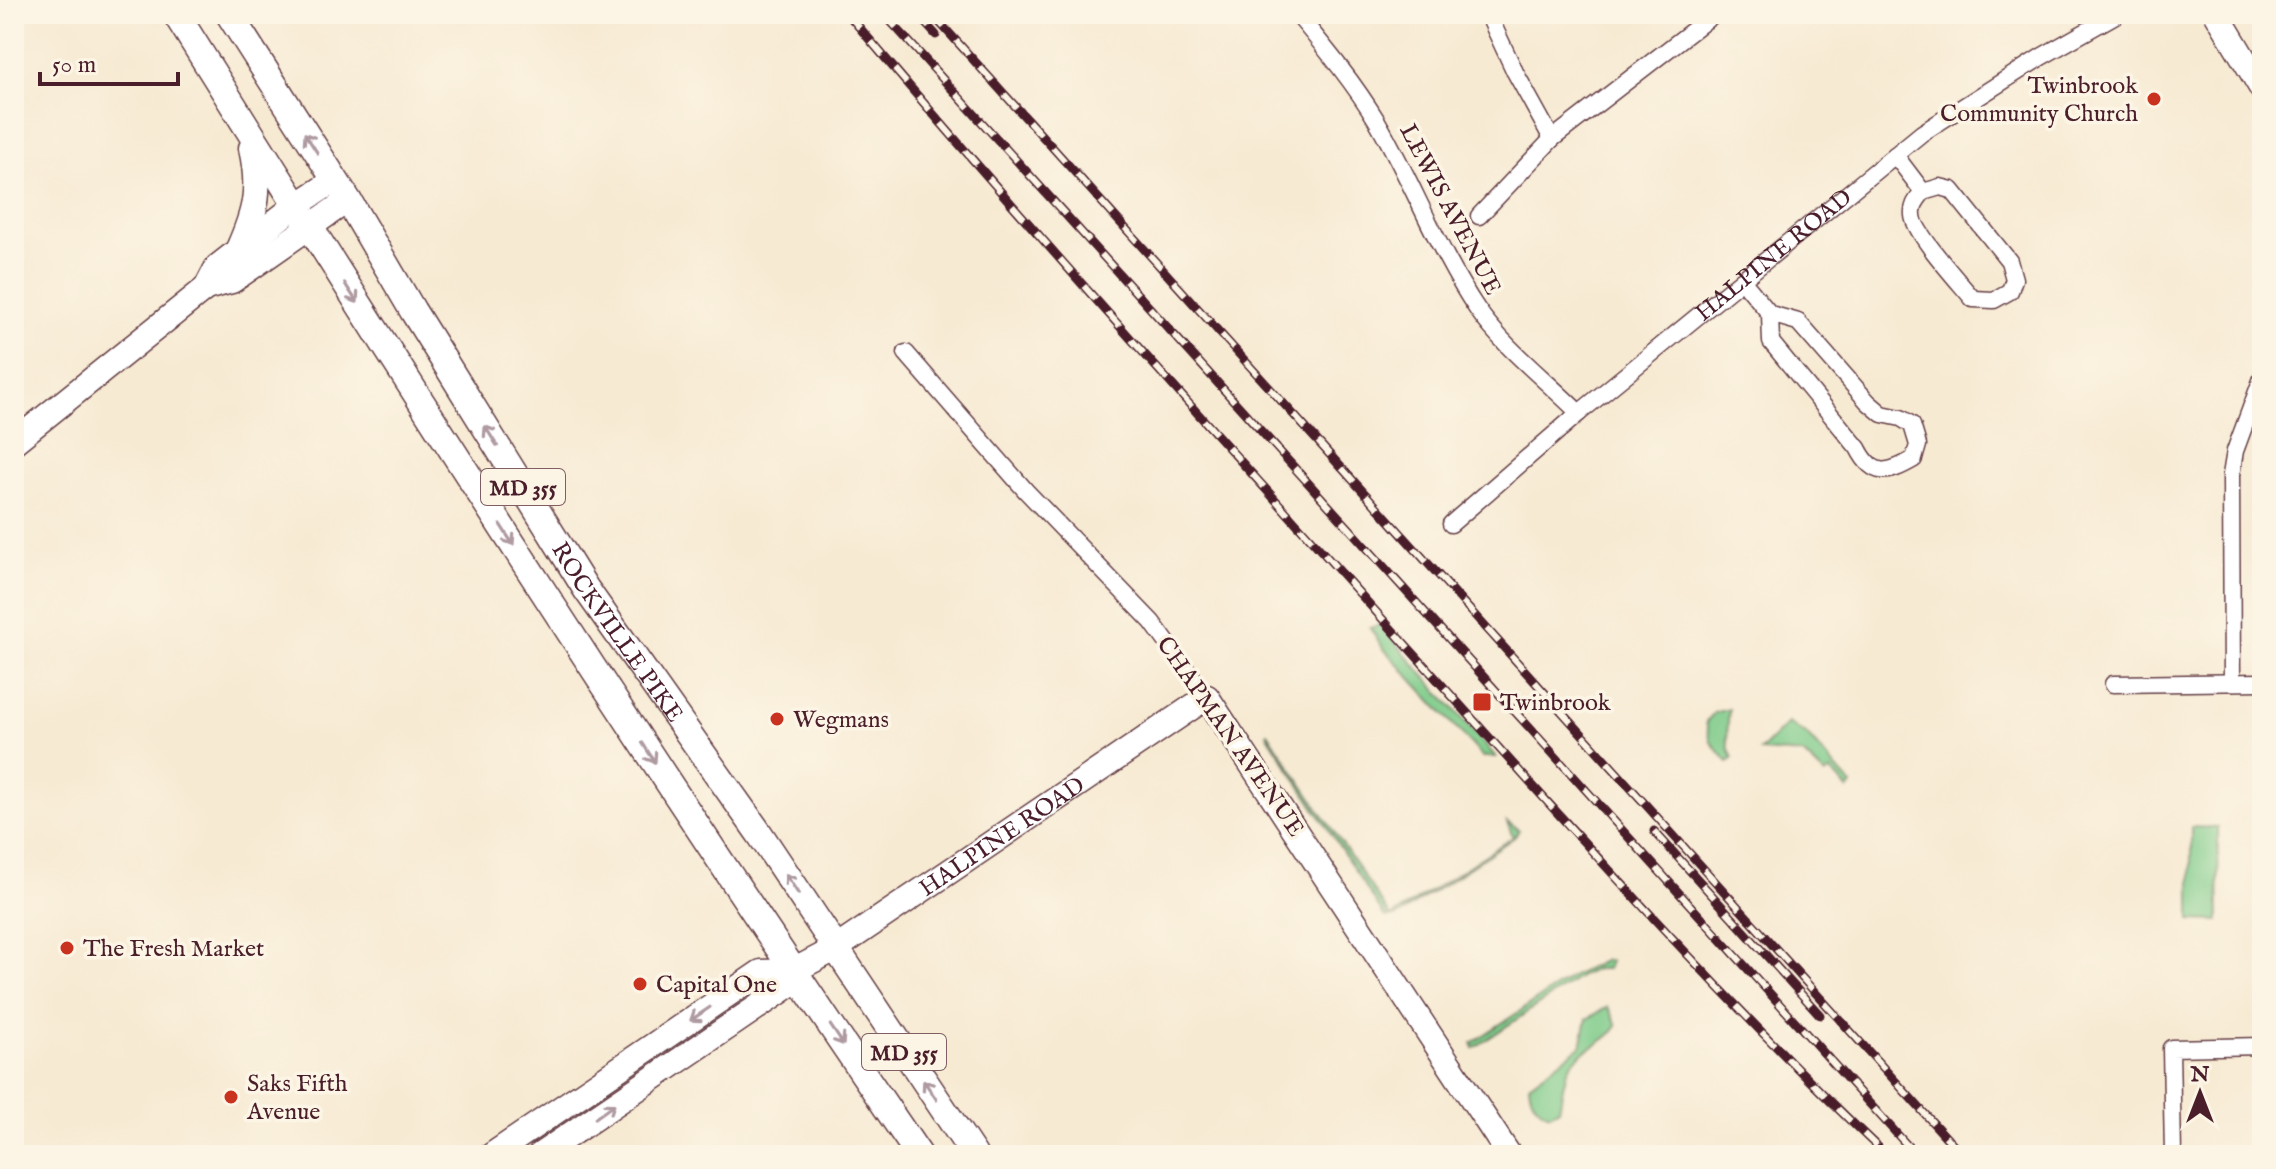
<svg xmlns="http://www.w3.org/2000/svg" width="2276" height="1169" viewBox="0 0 2276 1169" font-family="'IM FELL English',serif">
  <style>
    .green { fill: #7ecb8a; stroke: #64755a; stroke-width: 2 }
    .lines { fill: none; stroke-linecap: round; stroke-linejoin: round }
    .street-casing { stroke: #643d44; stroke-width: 19 }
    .secondary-casing { stroke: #643d44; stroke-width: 27 }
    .primary-casing { stroke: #643d44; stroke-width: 29 }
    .street { stroke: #fff; stroke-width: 16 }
    .secondary { stroke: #fff; stroke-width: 24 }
    .primary { stroke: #fff; stroke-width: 26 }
    .rail-casing { stroke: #4a1f2b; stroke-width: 9 }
    .rail { stroke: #fcf5e5; stroke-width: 6; stroke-dasharray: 18; stroke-linecap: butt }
    .oneway { stroke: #ae9aa0 }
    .poi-dot { fill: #c8321e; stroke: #fcf5e5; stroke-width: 3 }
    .labels { text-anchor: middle; stroke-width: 7; stroke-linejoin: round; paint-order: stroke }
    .shield { fill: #fcf5e5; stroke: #7f5f63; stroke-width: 2 }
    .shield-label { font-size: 22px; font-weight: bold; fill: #4a1f2b }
    .poi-label { font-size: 24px; fill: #4a1f2b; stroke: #fcf5e5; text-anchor: start }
    .street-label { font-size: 24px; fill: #4a1f2b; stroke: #fcf5e5 }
  </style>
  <rect width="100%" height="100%" fill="#fcf5e5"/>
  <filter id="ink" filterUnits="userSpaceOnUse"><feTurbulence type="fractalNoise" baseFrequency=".0125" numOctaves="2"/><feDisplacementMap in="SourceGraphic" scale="16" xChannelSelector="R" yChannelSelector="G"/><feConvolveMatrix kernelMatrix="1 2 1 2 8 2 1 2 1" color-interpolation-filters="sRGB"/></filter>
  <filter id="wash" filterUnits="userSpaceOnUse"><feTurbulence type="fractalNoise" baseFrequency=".006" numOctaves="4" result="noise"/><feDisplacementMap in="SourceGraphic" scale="32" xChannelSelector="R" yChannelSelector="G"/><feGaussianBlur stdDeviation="1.8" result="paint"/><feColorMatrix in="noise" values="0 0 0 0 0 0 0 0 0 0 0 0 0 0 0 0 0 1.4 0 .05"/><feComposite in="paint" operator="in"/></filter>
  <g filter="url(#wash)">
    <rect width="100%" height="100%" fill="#f7ead3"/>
    <g class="green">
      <polygon points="1380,625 1496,757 1483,757 1383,648 1370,628"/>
      <path d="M1729 709C1728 726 1724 743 1733 758L1728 762 1711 742 1706 722 1714 713Z"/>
      <polygon points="1788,723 1806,734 1852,786 1848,790 1831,771 1825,775 1803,754 1760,751"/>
      <polygon points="1268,733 1391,917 1513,837 1507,822 1519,830 1513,838 1396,917 1385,917 1267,734"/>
      <polygon points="2191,827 2218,828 2219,921 2191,920"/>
      <polygon points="1605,960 1610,961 1607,969 1596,969 1581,976 1474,1048 1472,1043 1573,976"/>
      <path d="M1608 1007 1617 1025C1607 1045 1582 1047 1570 1066 1563 1077 1562 1096 1559 1109L1550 1114C1536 1109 1530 1099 1529 1084L1581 1046 1587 1019Z"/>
    </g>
  </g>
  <g filter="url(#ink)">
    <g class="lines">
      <g class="street-casing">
        <g id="street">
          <path d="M1297 14C1325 48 1354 83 1377 121 1413 183 1437 249 1477 309 1504 348 1545 379 1579 413"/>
          <polyline points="1488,14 1515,72 1552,139"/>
          <path d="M1895 155 1923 192C1917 200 1912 205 1913 215 1913 232 1960 283 1973 299L1994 300 2010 291 2014 279 2009 261 1952 190 1940 187 1923 192"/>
          <polyline points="1479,216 1552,139 1714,14"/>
          <path d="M1742 280 1770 314 1771 342 1858 448C1873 478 1888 474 1914 459L1918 445 1912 425 1901 418 1882 414 1868 402 1798 322 1770 314"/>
          <polyline points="906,353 1026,491 1152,622 1207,697"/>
          <path id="s1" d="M1451 524 1579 413 1922 133 2041 57 2117 14"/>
          <polyline points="2232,682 2231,475 2235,451 2262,378"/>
          <polyline points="2113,684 2262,682"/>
          <polyline points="2173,1155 2171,1048 2262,1046"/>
        </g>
      </g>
      <g class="secondary-casing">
        <g id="secondary">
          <polyline points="2217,14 2262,89"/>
          <polyline points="206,288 232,281 348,200"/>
          <polyline points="14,442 206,288 217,267 295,206 335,180"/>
          <path id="s2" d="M492 1155 761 972 793 971 835 949 1207 697 1509 1155"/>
          <polyline points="540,1155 787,987 793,971"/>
        </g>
      </g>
      <g class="primary-casing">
        <g id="primary">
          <path d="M176 14C417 399 662 781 919 1155"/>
          <path id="s3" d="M229 14 348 200 413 311 586 589 759 833 974 1155"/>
          <path d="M239 249C256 211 261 190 252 148"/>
        </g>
      </g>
      <use href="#street" class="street"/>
      <use href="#secondary" class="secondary"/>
      <use href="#primary" class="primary"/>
      <g class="rail-casing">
        <g id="rail">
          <path d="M848 14C1023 222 1206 422 1387 624 1550 804 1710 988 1886 1155"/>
          <polyline points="884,14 1916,1155"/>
          <polyline points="917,14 936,35"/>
          <polyline points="932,14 1962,1155"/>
          <polyline points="1654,831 1820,1015"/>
        </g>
      </g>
      <use href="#rail" class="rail"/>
    </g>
    <defs><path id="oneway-shaft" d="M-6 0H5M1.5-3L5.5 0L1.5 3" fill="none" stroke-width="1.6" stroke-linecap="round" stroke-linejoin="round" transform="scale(2)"/></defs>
    <g class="oneway">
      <use href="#oneway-shaft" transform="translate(311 143) rotate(-123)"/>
      <use href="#oneway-shaft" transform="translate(351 293) rotate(57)"/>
      <use href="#oneway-shaft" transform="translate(491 436) rotate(-122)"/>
      <use href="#oneway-shaft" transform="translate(507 535) rotate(57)"/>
      <use href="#oneway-shaft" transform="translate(649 753) rotate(57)"/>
      <use href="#oneway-shaft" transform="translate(792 884) rotate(-123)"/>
      <use href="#oneway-shaft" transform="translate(700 1014) rotate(146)"/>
      <use href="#oneway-shaft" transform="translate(837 1035) rotate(56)"/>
      <use href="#oneway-shaft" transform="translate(930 1090) rotate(-124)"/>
      <use href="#oneway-shaft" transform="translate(605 1111) rotate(-36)"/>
    </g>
  </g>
  <g class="poi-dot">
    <circle cx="2154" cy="99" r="8"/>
    <rect x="1472" y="692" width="20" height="20" rx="4"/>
    <circle cx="777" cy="719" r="8"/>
    <circle cx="67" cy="948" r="8"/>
    <circle cx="640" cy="984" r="8"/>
    <circle cx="231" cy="1097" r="8"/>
  </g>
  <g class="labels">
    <g class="shield">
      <rect x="481" y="469" width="84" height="36" rx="6"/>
      <rect x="862" y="1034" width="84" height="36" rx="6"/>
    </g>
    <g class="shield-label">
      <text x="523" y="495">MD 355</text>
      <text x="904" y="1060">MD 355</text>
    </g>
    <g class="poi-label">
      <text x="2138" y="93" text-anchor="end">Twinbrook<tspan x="2138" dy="28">Community Church</tspan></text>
      <text x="1500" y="710">Twinbrook</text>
      <text x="793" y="727">Wegmans</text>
      <text x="83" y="956">The Fresh Market</text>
      <text x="656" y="992">Capital One</text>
      <text x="247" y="1091">Saks Fifth<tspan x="247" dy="28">Avenue</tspan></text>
    </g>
    <g class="street-label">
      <text transform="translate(1451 209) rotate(62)" y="8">LEWIS AVENUE</text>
      <text dy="8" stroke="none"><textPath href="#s1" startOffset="420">HALPINE ROAD</textPath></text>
      <text dy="8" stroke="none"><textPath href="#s3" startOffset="730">ROCKVILLE PIKE</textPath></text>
      <text transform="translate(1231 736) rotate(55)" y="8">CHAPMAN AVENUE</text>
      <text dy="8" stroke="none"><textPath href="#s2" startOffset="606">HALPINE ROAD</textPath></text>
    </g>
  </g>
  <rect width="2276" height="1169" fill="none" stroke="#fcf5e5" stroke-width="48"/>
  <g transform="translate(2200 1093)" stroke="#fcf5e5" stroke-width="6" paint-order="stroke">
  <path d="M0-6L14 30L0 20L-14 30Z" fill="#4a1f2b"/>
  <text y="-12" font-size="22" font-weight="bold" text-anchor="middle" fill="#4a1f2b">N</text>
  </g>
  <path d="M40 72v12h138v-12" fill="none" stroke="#4a1f2b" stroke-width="4"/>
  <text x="52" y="72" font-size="24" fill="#4a1f2b" stroke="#fcf5e5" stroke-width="6" paint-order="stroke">50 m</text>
</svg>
